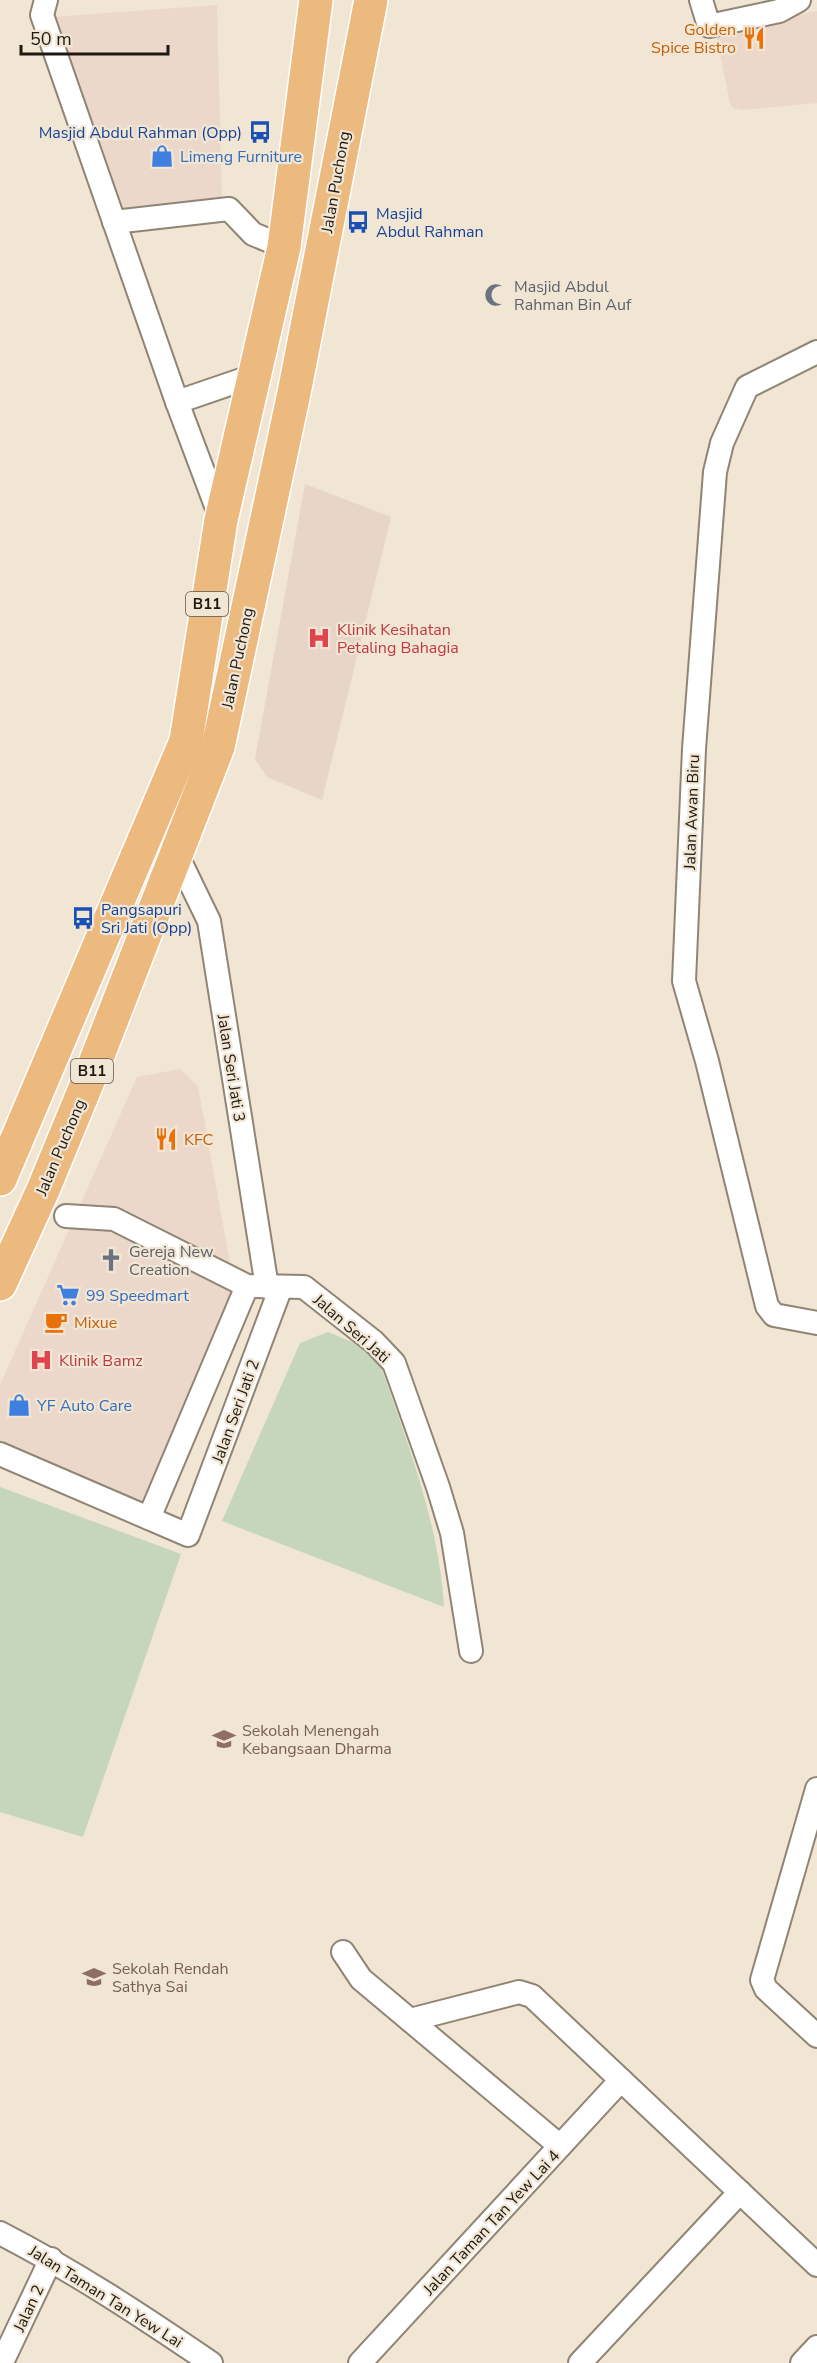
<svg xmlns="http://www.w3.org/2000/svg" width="817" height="2363" viewBox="0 0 817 2363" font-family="'Nunito Sans',sans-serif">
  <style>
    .commercial { fill: #ecd8ca }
    .medical { fill: #e7d5c5 }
    .green { fill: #c5d6bb }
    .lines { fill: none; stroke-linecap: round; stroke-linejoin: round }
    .minor-casing { stroke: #908575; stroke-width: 26 }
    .primary-casing { stroke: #fff; stroke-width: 36 }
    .minor { stroke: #fff; stroke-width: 22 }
    .primary { stroke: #ecb97f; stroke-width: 33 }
    .labels { text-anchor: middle; stroke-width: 4.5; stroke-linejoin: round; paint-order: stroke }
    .shield { fill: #f1e5d3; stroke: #5d564d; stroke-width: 1.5 }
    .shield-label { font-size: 15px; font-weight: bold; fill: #1e1913 }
    .food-label { font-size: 16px; fill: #c56008; stroke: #f1e5d3; text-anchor: start }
    .transit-label { font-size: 16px; fill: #164399; stroke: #f1e5d3; text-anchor: start }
    .shop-label { font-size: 16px; fill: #366cbe; stroke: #f1e5d3; text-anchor: start }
    .street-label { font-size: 16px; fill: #1e1913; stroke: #f1e5d3 }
    .worship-label { font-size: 16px; fill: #5b616d; stroke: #f1e5d3; text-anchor: start }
    .health-label { font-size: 16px; fill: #be3a42; stroke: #f1e5d3; text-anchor: start }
    .education-label { font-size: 16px; fill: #785e54; stroke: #f1e5d3; text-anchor: start }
  </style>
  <rect width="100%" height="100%" fill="#f1e5d3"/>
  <g class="commercial">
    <polygon points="217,5 222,202 120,214 51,17"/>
    <polygon points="817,11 817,103 742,110 733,108 730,104 716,33"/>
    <polygon points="180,1069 198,1086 235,1291 145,1508 0,1446 0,1385 137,1077"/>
  </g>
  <polygon class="medical" points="305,484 391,517 322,800 267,777 255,759"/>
  <g class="green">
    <path d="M328 1332 376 1352C404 1434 439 1520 444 1607L222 1521 300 1343Z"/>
    <polygon points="0,1487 181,1554 83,1837 0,1812"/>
  </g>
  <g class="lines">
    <g class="minor-casing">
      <g id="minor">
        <polyline points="46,0 42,15 177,402 221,519"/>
        <polyline points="701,0 709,26 779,11 799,0"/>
        <polyline points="114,222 229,209 253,234 284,247"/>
        <polyline points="817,352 747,387 722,443 715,472 694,749 684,981 707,1061 767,1306 774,1315 817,1323"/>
        <polyline points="177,402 256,375"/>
        <polyline points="177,855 209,921 267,1287"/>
        <polyline points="66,1216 114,1219 247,1286 304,1287 374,1342 394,1363 438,1487 452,1533 471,1651"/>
        <polyline points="0,1454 188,1535 281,1287"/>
        <polyline points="149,1518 247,1286"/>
        <polyline points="817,1789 762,1980 766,1989 817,2036"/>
        <polyline points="343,1952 361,1979 560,2146"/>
        <polyline points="410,2020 519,1992 532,1996 817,2265"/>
        <path d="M0 2233C74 2271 142 2316 211 2363"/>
        <polyline points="5,2356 51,2259"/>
        <polyline points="360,2363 621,2080"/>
        <polyline points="580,2363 740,2192"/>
        <polyline points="802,2363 817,2347"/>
      </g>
    </g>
    <g class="primary-casing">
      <g id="primary">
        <polyline points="0,1179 186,741 221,520 284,247 316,0"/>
        <polyline points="0,1284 43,1190 88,1081 218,747 294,393 371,0"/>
      </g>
    </g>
    <use href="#minor" class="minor"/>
    <use href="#primary" class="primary"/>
  </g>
  <defs>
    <g id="restaurant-bare" transform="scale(1.8)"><path d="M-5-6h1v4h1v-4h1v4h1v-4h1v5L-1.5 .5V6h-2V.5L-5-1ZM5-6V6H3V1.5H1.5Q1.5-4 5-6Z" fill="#e8710a" stroke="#f1e5d3" stroke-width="2.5" paint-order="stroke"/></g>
    <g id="bus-bare" transform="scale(1.8)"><path d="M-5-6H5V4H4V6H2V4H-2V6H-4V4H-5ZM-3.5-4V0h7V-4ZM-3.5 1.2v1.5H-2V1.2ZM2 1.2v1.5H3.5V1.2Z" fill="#1a4fb4" stroke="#f1e5d3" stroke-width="2.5" paint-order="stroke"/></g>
    <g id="shop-bare" transform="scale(1.8)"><path d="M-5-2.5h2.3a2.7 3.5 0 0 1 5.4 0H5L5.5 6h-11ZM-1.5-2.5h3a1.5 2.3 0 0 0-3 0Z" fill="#3f7fe0" stroke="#f1e5d3" stroke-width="2.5" paint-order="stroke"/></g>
    <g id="mosque-bare" transform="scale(1.8)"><path d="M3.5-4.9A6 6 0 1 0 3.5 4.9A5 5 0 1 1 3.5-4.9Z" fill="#6b7280" stroke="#f1e5d3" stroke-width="2.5" paint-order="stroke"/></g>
    <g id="hospital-bare" transform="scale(1.8)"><path d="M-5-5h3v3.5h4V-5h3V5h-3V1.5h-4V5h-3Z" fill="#e0444e" stroke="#f1e5d3" stroke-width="2.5" paint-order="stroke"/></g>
    <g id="church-bare" transform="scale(1.8)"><path d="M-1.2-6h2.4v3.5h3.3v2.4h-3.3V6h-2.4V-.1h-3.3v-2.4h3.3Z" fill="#6b7280" stroke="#f1e5d3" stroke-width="2.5" paint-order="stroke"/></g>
    <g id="supermarket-bare" transform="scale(1.8)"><path d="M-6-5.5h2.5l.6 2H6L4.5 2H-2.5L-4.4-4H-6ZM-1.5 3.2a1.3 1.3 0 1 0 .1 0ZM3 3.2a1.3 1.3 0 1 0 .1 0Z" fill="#3f7fe0" stroke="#f1e5d3" stroke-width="2.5" paint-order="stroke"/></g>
    <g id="cafe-bare" transform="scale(1.8)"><path d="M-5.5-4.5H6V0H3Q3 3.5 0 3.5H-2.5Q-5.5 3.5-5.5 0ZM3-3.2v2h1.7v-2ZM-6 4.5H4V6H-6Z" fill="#e8710a" stroke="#f1e5d3" stroke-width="2.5" paint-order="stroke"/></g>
    <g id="school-bare" transform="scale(1.8)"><path d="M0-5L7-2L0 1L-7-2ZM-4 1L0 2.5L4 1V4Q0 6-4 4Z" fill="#8d6e63" stroke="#f1e5d3" stroke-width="2.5" paint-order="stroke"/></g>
  </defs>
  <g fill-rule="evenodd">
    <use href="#restaurant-bare" x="754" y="38"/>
    <use href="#bus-bare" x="260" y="132"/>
    <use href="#shop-bare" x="162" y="156"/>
    <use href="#bus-bare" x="358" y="222"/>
    <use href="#mosque-bare" x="496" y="295"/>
    <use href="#hospital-bare" x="319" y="638"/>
    <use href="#bus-bare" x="83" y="918"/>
    <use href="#restaurant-bare" x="166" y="1139"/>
    <use href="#church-bare" x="111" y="1260"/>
    <use href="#supermarket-bare" x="68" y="1295"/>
    <use href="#cafe-bare" x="56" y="1322"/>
    <use href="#hospital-bare" x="41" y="1360"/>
    <use href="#shop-bare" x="19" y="1405"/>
    <use href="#school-bare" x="224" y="1739"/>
    <use href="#school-bare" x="94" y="1977"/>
  </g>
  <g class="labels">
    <g class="shield">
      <rect x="186" y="592" width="42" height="24" rx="4.5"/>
      <rect x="71" y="1059" width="42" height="24" rx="4.5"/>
    </g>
    <g class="shield-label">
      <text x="207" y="609">B11</text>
      <text x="92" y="1076">B11</text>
    </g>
    <g class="food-label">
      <text x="736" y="35" text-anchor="end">Golden<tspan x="736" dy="18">Spice Bistro</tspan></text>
      <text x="184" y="1145">KFC</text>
      <text x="74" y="1328">Mixue</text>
    </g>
    <g class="transit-label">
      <text x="242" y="138" text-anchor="end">Masjid Abdul Rahman (Opp)</text>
      <text x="376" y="219">Masjid<tspan x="376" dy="18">Abdul Rahman</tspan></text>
      <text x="101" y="915">Pangsapuri<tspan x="101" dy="18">Sri Jati (Opp)</tspan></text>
    </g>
    <g class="shop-label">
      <text x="180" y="162">Limeng Furniture</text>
      <text x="86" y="1301">99 Speedmart</text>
      <text x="37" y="1411">YF Auto Care</text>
    </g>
    <g class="street-label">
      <text transform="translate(335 182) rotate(-80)" y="6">Jalan Puchong</text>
      <text transform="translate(237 658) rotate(-78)" y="6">Jalan Puchong</text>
      <text transform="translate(691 812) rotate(-88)" y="6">Jalan Awan Biru</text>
      <text transform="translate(232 1068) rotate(81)" y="6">Jalan Seri Jati 3</text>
      <text transform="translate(60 1147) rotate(-67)" y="6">Jalan Puchong</text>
      <text transform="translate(352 1328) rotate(41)" y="6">Jalan Seri Jati</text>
      <text transform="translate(235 1411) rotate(-70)" y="6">Jalan Seri Jati 2</text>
      <text transform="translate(491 2222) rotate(-47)" y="6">Jalan Taman Tan Yew Lai 4</text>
      <text transform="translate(106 2296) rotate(32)" y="6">Jalan Taman Tan Yew Lai</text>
      <text transform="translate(28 2308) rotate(-65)" y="6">Jalan 2</text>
    </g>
    <g class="worship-label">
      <text x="514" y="292">Masjid Abdul<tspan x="514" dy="18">Rahman Bin Auf</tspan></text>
      <text x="129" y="1257">Gereja New<tspan x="129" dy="18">Creation</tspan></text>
    </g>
    <g class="health-label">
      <text x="337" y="635">Klinik Kesihatan<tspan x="337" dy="18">Petaling Bahagia</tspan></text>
      <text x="59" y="1366">Klinik Bamz</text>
    </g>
    <g class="education-label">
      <text x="242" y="1736">Sekolah Menengah<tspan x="242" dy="18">Kebangsaan Dharma</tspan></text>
      <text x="112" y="1974">Sekolah Rendah<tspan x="112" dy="18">Sathya Sai</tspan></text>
    </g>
  </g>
  <path d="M21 45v9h147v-9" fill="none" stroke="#1e1913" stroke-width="3"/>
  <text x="30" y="45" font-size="18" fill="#1e1913" stroke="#f1e5d3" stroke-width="4.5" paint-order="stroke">50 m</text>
</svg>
